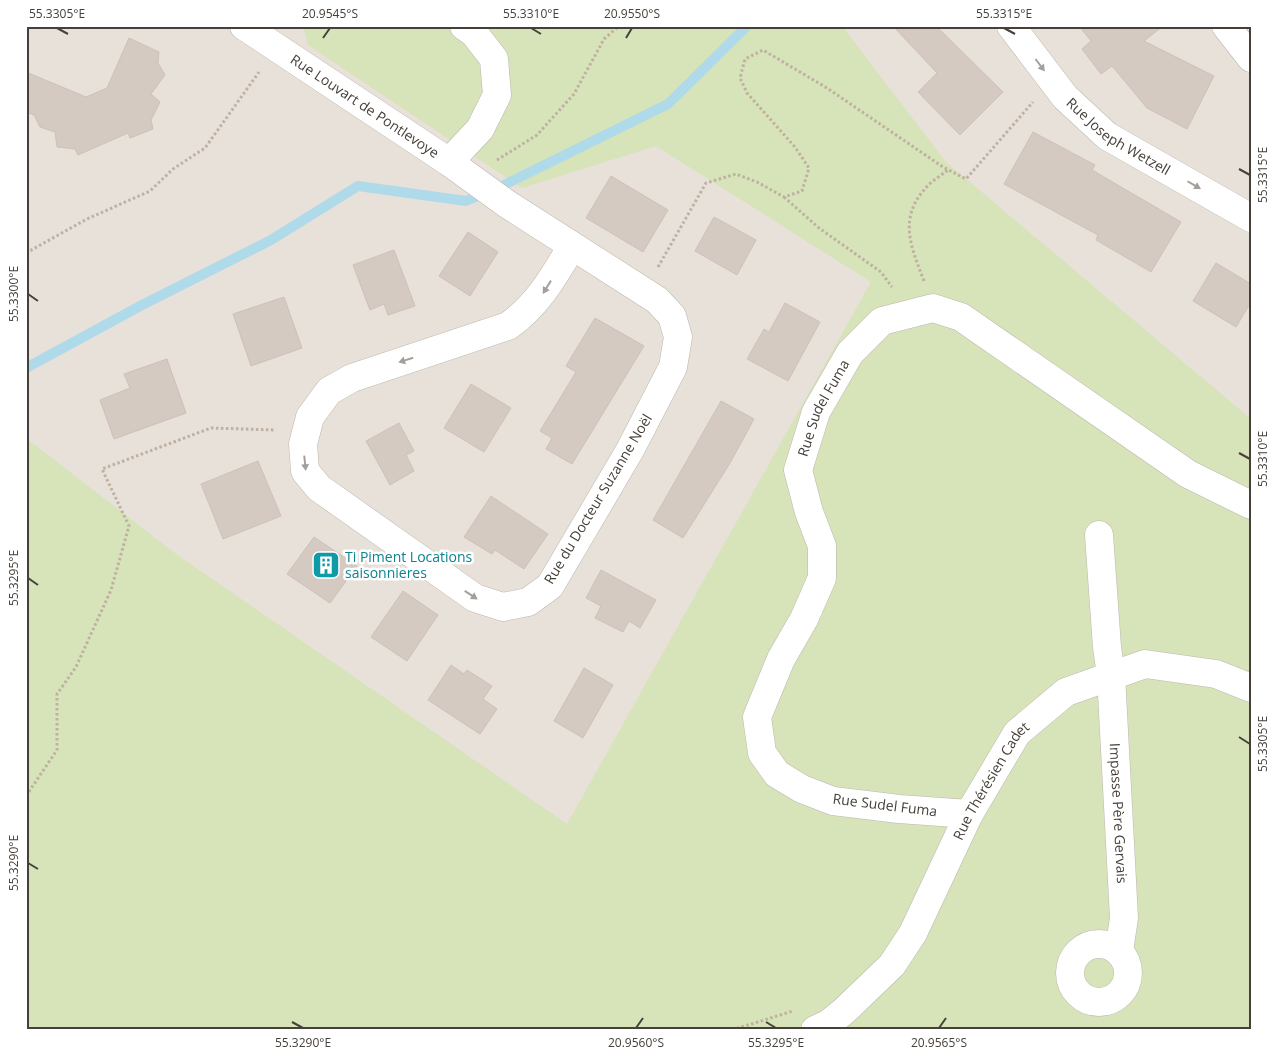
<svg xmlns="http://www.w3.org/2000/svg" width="1277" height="1056" viewBox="0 0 1277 1056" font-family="'Open Sans',sans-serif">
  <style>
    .residential { fill: #e7e1da }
    .green { fill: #d7e3b9 }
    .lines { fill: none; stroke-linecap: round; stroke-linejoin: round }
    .stream { stroke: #afdae9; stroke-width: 10 }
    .building { fill: #d4cac2; stroke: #cec1b6 }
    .minor-casing { stroke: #beb6af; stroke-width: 29 }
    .path { stroke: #bfb0a2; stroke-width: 3; stroke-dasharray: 2.5 2.5; stroke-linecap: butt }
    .minor { stroke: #fff; stroke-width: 28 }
    .oneway { fill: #a3a09c }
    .ticks { fill: none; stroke: #47403a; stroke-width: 2 }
    .labels { text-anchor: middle; stroke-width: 5; stroke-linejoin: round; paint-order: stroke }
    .street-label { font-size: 14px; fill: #47403a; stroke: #fff }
    .culture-label { font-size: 14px; fill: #0d838f; stroke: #fff; text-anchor: start }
    .neatline { fill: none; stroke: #47403a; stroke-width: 2 }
    .ticks-label { font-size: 12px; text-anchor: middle; fill: #47403a }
  </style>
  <rect width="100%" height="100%" fill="#f4f0eb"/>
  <rect class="residential" x="26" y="26" width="1225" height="1004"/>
  <polygon class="green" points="303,26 842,26 946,162 1251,419 1251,1030 26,1030 26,438 176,554 567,824 871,282 656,146 522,188 308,45"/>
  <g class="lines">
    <polyline class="stream" points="26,368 142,305 271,240 358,186 466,201 504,185 668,104 747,26"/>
  </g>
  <g class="building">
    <polygon points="893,26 936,26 1003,92 960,135 918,92 937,73"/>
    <polygon points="1079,26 1163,26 1144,41 1214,76 1187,129 1147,108 1112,66 1101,74 1082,49 1091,41"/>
    <polygon points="129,38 159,52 158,63 165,75 151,94 160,102 151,120 153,129 130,138 128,133 78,155 75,149 57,147 55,132 40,127 34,115 26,112 26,72 86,97 107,88"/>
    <polygon points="1033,132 1095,165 1092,170 1181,222 1151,272 1096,240 1098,235 1004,184"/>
    <polygon points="611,176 668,210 643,252 586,218"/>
    <polygon points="714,217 756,240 737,275 695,251"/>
    <polygon points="468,232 498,252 470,296 439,276"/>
    <polygon points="394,250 415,306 388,315 384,304 370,310 353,265"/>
    <polygon points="1216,263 1251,284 1251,302 1236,327 1193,301"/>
    <polygon points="284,297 302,348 251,366 233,314"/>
    <polygon points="785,303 820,322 788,381 747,359 764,329 769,332"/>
    <polygon points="595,318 644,346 572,464 546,449 552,438 540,431 576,372 566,366"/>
    <polygon points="167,359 186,413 114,439 100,400 130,388 124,374"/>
    <polygon points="471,384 511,408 484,452 444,428"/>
    <polygon points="721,401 754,419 730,463 683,538 653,520"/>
    <polygon points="399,423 414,451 406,455 414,471 390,485 366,441"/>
    <polygon points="258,461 281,516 223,539 201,484"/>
    <polygon points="491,496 548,534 524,569 495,550 492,554 464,537"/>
    <polygon points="314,537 357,566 330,603 287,574"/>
    <polygon points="601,570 656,600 640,628 629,621 623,632 595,618 601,606 586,598"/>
    <polygon points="403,591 438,615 407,661 371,637"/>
    <polygon points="451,665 464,674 467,670 492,686 483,699 497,709 480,734 428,700"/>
    <polygon points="584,668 613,685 583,738 554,721"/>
  </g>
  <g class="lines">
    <g class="minor-casing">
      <g id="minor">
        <path id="s1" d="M244 26 449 162 480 129 497 95 494 59 474 33 464 26"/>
        <path id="s2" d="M1011 26 1065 97 1107 136 1251 218"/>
        <polyline points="1226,26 1251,58"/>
        <path d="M449 162 507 204 657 300 672 316 678 337 673 367 630 450 550 586 528 602 503 607 475 598 319 488 305 471 303 444 310 417 329 391 352 378 508 326C538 305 554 276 572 246"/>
        <path id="s3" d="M1099 535 1107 647 1111 675 1124 918 1119 951"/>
        <path id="s4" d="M969 814 899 809 833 801 802 789 777 774 762 753 757 717 781 659 804 619 822 578V546L809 512 798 470 816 412 850 353 882 321 933 308 961 317 1188 474 1251 505"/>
        <circle cx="1099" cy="973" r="29"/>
        <path id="s5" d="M815 1030 828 1024 844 1011 892 965 913 933 969 814 1017 733 1066 692 1145 664 1216 674 1251 688"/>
      </g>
    </g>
    <g class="path">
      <polyline points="497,160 537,135 574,94 604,39 619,26"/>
      <polyline points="784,197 819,228 881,272 892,287"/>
      <polyline points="26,253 87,219 150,191 173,169 205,148 259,72"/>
      <polyline points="658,267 706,183 736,174 757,182 784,197 802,191 809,168 795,147 747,93 740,78 745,59 763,50 827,88 943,167 966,179 1033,102"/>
      <path d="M924 281C912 249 898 220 924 190 930 182 940 176 948 170"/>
      <polyline points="26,796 57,750 57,694 76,667 111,590 129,526 102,469 211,428 275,430"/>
      <polyline points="732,1030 793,1011"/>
    </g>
    <use href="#minor" class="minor"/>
  </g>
  <defs><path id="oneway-solid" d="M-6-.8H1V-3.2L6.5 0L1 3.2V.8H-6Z" transform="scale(1.25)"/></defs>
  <g class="oneway">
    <use href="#oneway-solid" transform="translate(1040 65) rotate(53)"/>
    <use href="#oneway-solid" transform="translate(1194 185) rotate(30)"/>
    <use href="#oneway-solid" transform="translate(547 287) rotate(122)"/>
    <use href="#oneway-solid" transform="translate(406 360) rotate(162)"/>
    <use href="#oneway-solid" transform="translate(305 463) rotate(84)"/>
    <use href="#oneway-solid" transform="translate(471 595) rotate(33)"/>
  </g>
  <path class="ticks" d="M57 28 68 34M531 28 541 34M1004 28 1015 34M323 38 330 28M626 38 632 28M1239 169 1250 175M28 294 38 301M1239 453 1250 459M28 578 38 585M1239 737 1250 744M28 863 38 869M292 1022 303 1028M766 1022 776 1028M636 1028 643 1018M939 1028 946 1018"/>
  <defs>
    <g id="building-square" transform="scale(1.4375)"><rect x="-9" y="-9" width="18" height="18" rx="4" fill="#0f9aa8" stroke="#fff"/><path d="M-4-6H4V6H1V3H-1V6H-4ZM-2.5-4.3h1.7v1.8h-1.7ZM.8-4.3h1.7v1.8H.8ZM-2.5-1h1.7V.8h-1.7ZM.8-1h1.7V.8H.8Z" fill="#fff"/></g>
  </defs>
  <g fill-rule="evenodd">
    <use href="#building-square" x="326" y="565"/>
  </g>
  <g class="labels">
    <g class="street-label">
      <text dy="5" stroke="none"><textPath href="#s1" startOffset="145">Rue Louvart de Pontlevoye</textPath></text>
      <text dy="5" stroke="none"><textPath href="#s2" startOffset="156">Rue Joseph Wetzell</textPath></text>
      <text dy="5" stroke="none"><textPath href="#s4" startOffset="594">Rue Sudel Fuma</textPath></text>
      <text transform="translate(598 499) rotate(-59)" y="5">Rue du Docteur Suzanne Noël</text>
      <text dy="5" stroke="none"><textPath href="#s5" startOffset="311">Rue Thérésien Cadet</textPath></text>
      <text transform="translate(885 805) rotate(7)" y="5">Rue Sudel Fuma</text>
      <text dy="5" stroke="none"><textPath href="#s3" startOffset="279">Impasse Père Gervais</textPath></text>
    </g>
    <g class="culture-label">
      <text x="345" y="562">Ti Piment Locations<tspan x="345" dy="16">saisonnieres</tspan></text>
    </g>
  </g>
  <rect width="1277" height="1056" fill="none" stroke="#ffffff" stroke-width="55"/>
  <rect x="28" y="28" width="1222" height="1000" class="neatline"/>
  <g class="ticks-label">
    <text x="57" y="18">55.3305°E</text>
    <text x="330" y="18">20.9545°S</text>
    <text x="531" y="18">55.3310°E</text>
    <text x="632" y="18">20.9550°S</text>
    <text x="1004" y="18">55.3315°E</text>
    <text transform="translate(1263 175) rotate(-90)" y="4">55.3315°E</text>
    <text transform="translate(14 294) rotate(-90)" y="4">55.3300°E</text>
    <text transform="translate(1263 459) rotate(-90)" y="4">55.3310°E</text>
    <text transform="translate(14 578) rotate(-90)" y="4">55.3295°E</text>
    <text transform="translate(1263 744) rotate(-90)" y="4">55.3305°E</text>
    <text transform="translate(14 863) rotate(-90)" y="4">55.3290°E</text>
    <text x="303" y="1047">55.3290°E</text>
    <text x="636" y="1047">20.9560°S</text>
    <text x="776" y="1047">55.3295°E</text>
    <text x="939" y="1047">20.9565°S</text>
  </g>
</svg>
